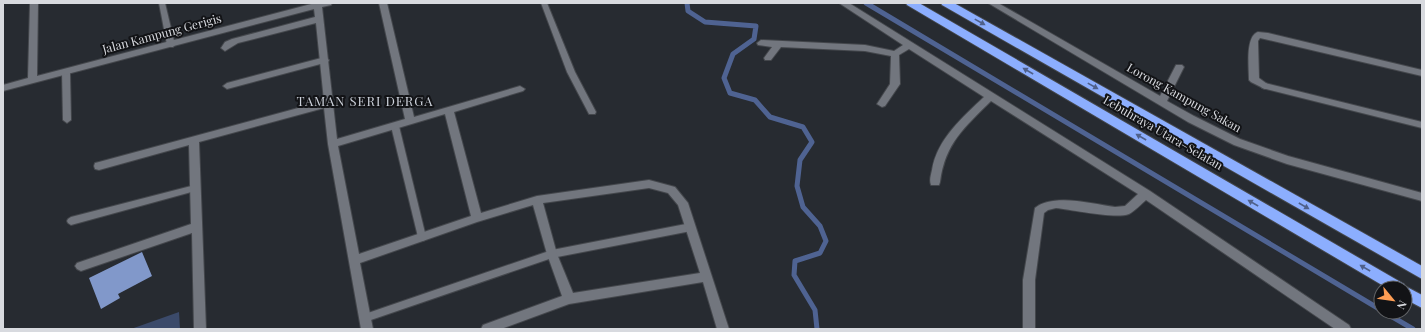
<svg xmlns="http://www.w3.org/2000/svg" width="1425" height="332" viewBox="0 0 1425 332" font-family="'Playfair Display',serif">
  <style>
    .green { fill: #3b4a6a }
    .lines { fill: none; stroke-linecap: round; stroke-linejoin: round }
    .stream { stroke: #4f6392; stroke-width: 5 }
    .building { fill: #8198ca }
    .lane-casing { stroke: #44474c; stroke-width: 2 }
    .street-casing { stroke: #44474c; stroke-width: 2 }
    .highway-casing { stroke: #44474c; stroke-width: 2 }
    .lane { fill: #72767e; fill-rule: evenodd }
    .street { fill: #72767e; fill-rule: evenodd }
    .highway { fill: #8caefe; fill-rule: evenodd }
    .oneway { fill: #4f608a }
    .labels { text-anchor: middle; stroke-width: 4; stroke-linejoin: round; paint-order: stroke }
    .street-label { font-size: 12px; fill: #d8dadf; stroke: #121316 }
    .neighbourhood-label { font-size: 13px; letter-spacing: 1px; fill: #ced3dc; stroke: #121316 }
  </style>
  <rect width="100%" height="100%" fill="#272b31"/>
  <polygon class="green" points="179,312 180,329 131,329"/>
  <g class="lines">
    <g class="stream">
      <polyline points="687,3 688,11 705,22 756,26 754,39 733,54 724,78 730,93 755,100 770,117 803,127 812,142 800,160 797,186 803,207 820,226 826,241 820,253 795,261 794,275 815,310 817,329"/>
      <polyline points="866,3 1381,310"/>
      <polyline points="1384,312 1413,329"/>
    </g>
  </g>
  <polygon class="building" points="142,252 152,276 118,294 120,298 101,309 89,278"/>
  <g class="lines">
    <g class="lane-casing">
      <g id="lane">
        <polygon points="159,3 165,3 175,45 173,47 171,47 167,45"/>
        <polygon points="541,3 547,3 575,72 596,112 595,114 589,114 567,72"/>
        <polygon points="325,57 329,60 328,62 227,89 223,86 227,83"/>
        <polygon points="66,69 70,72 71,120 67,123 63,120 62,72"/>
        <polygon points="1265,83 1422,122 1422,128 1262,88 1261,86 1262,84"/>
        <polygon points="395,123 399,126 426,237 425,240 422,241 419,240 418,237 391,126"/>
        <polygon points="195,185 198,186 199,188 198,190 195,191 71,225 68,223 67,221 68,219 71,217"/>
        <polygon points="691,223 694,224 695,227 694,230 691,231 552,258 365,322 362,321 360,318 362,315 365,314 552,250"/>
      </g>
    </g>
    <g class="street-casing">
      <g id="street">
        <path d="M30 3H38L37 76 315 3H332L331 5 322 7 337 139 405 119 379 3H387L414 117 520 86 525 89 523 91 454 112 481 213 537 196 649 180 675 187 688 203 729 329H717L703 282 569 304 501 329H481L483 325 562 296 547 254 533 205 477 222 360 263 373 329H361L328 144 324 108 199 142 206 329H194L192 233 81 271 77 269 75 266 77 263 191 224 189 145 99 170 95 169 94 166 95 163 99 162 324 101 316 23 238 43 225 51 221 48 225 42 232 39 315 17 314 9 3 91V85L28 78ZM445 114 471 216 359 254 338 146ZM649 188 668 193 678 205 700 273 573 293 557 254 543 203Z"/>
        <path d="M839 3H849L1150 191 1349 325 1351 329H1335L1146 200C1141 204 1135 211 1129 214 1115 219 1073 210 1056 208L1048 210 1044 213 1035 280V329H1023V280L1035 208C1053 193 1093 204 1115 207L1125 206 1138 194 991 101C965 127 945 143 940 182L939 185H931C929 180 931 175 932 170 937 139 963 117 984 97L909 49 899 55 900 84 885 106 882 107 877 104 890 84 891 56 865 51 781 47 771 60H765L764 58 772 47 758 45 757 43 761 40 865 45 894 51 903 45Z"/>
        <polygon points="988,3 998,3 1160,96 1176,65 1182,65 1184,67 1167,101 1194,116 1240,139 1288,156 1422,193 1422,201 1287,164 1234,145 1188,122"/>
        <path d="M1258 32 1268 33 1422 70V76L1260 38 1258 41 1259 78 1270 86 1268 88 1265 89 1251 82 1249 80C1249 68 1245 36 1258 32Z"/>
      </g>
    </g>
    <g class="highway-casing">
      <g id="highway">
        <polygon points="906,3 919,3 1404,284 1405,286 1422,295 1422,308 1405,299 1405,288 1387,288 907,5"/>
        <polygon points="941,3 954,3 1422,266 1422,279 942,5"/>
      </g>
    </g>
    <use href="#lane" class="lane"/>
    <use href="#street" class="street"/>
    <use href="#highway" class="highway"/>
  </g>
  <defs><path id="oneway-solid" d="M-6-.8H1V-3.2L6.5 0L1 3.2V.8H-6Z"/></defs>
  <g class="oneway">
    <use href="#oneway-solid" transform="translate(980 22) rotate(29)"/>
    <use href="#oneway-solid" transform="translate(1028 71) rotate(-150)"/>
    <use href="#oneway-solid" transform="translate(1093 86) rotate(29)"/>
    <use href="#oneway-solid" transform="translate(1141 137) rotate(-150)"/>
    <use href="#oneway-solid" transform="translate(1253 203) rotate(-150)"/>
    <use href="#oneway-solid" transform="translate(1304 206) rotate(30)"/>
    <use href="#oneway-solid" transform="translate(1365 268) rotate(-150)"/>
  </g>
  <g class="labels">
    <g class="street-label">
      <text transform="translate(162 34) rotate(-15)" y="4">Jalan Kampung Gerigis</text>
      <text transform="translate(1184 98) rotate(29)" y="4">Lorong Kampung Sakan</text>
      <text transform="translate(1163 133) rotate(30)" y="4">Lebuhraya Utara–Selatan</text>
    </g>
    <g class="neighbourhood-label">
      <text x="365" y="106">TAMAN SERI DERGA</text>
    </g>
  </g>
  <rect width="1425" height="332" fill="none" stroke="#d8dadf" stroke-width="8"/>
  <g transform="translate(1393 300) rotate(119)"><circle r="19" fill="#121316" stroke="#616366"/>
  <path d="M0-3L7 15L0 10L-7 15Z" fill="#fd9d54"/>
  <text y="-6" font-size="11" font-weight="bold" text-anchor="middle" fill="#d8dadf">N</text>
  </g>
</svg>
